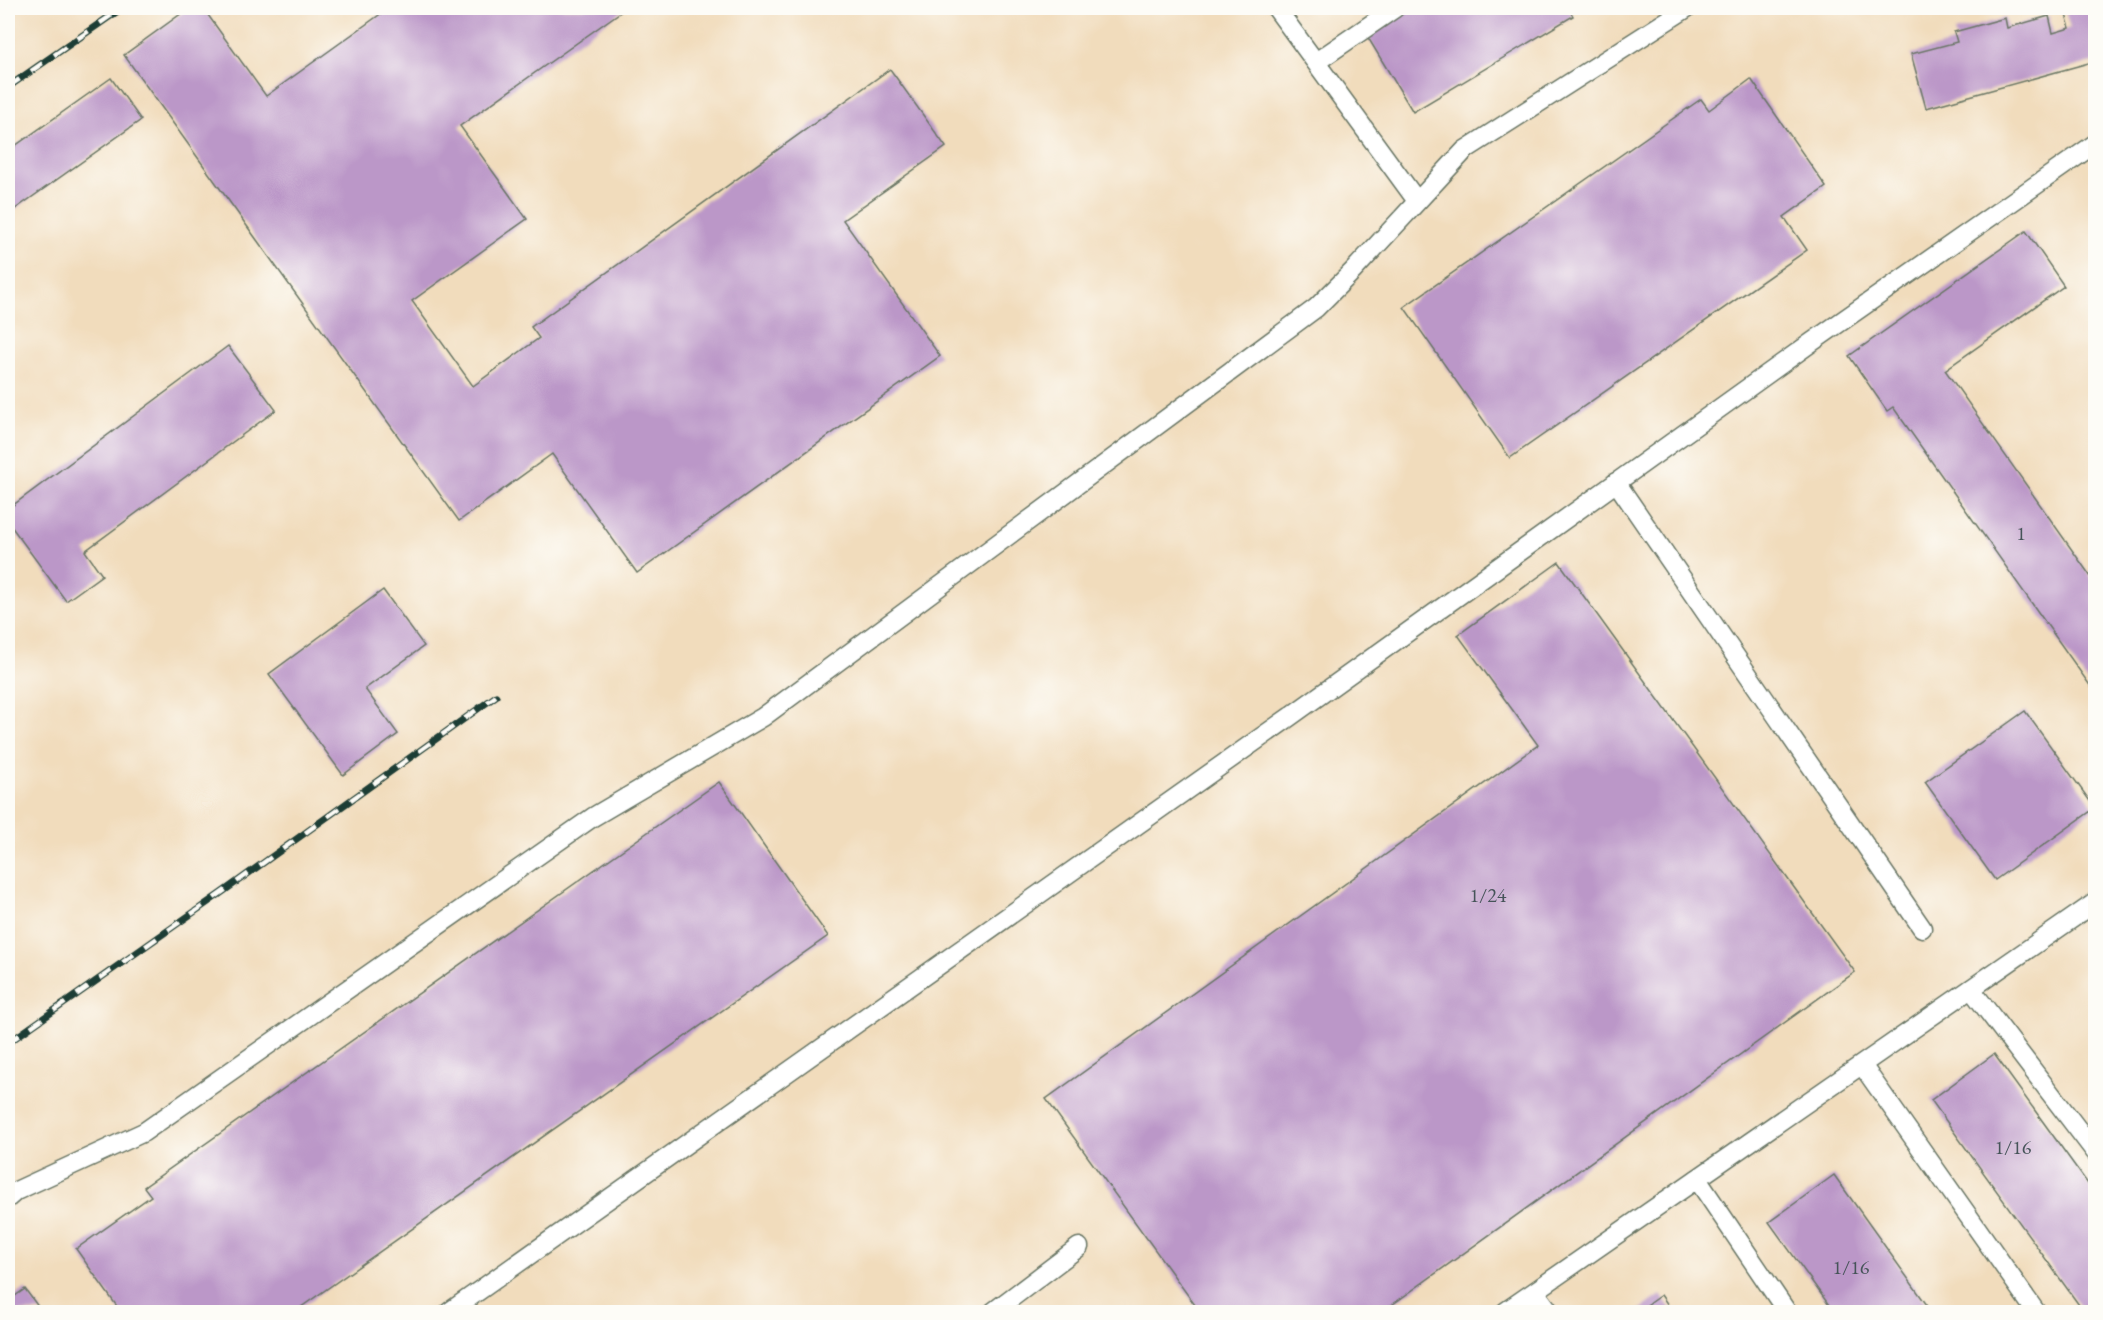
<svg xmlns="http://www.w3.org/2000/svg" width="2103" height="1320" viewBox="0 0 2103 1320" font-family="'EB Garamond',serif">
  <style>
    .building { fill: #bb97c8 }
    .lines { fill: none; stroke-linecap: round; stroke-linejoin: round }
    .service-casing { stroke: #687564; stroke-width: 21 }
    .service { stroke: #fff; stroke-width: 18 }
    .rail-casing { stroke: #1f3d34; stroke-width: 7 }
    .rail { stroke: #fdfcf7; stroke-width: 4.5; stroke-dasharray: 14; stroke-linecap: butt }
    .labels { text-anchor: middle; stroke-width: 5; stroke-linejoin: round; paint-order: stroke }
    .number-label { font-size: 20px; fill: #465459 }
  </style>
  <rect width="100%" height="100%" fill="#fdfcf7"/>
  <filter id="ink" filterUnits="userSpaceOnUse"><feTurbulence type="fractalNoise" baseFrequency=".0167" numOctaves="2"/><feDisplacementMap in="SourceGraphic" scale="12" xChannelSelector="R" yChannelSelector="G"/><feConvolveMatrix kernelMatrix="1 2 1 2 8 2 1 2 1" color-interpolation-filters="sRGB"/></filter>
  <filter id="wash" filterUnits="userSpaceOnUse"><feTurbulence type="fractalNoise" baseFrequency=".008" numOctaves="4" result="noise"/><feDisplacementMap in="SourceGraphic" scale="24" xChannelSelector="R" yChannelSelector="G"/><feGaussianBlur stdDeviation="1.35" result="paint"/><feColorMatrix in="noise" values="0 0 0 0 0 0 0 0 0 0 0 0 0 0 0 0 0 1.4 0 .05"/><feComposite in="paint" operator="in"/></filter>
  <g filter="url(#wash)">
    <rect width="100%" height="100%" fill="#f1dcbc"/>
    <g id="blocks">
      <g class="building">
        <polygon points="189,8 203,8 266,96 389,8 626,8 460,126 527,219 412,301 473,386 539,338 531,327 890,69 946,147 843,220 940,356 637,573 552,454 459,521 124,55"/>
        <polygon points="1403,8 1568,8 1573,16 1413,112 1364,31"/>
        <polygon points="2064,8 2096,8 2096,61 1926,108 1911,54 1957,42 1954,32 2005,18 2007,28 2049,16 2053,33 2070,28"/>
        <polygon points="111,78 141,120 8,214 8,151"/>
        <polygon points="1751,79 1826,187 1784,217 1807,250 1510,458 1404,307 1701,99 1709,110"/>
        <polygon points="2026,231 2064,286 1945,370 2096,584 2096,694 1893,407 1887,411 1849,356"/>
        <polygon points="228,346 276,410 85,551 102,575 66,601 8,522 8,509"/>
        <polygon points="1559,562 1855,972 1382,1312 1200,1312 1046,1099 1538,745 1458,635"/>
        <polygon points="383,590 424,646 365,689 398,734 343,775 269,674"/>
        <polygon points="2025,711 2095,808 1995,880 1925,782"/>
        <polygon points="719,782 828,936 294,1312 121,1312 76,1249 151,1196 144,1187"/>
        <polygon points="1994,1054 2096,1195 2096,1312 2084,1312 1931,1100"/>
        <polygon points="1834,1175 1932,1312 1834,1312 1769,1222"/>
        <polygon points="25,1289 42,1312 8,1312 8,1301"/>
        <polygon points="1661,1295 1673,1312 1637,1312"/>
      </g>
    </g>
  </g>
  <g filter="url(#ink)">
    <use href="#blocks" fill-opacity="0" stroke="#687564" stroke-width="1.5"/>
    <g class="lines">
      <g class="service-casing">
        <g id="service">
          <polyline points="1276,8 1417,201"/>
          <polyline points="1316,62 1395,8"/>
          <polyline points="1616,482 1922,928"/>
          <polyline points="1971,989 2096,1153"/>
          <polyline points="1862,1065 2036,1312"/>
          <polyline points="1697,1179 1787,1312"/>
          <polyline points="8,1198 16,1191 144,1132 593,817 763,717 1316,308 1353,271 1465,150 1687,8"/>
          <polyline points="1535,1292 1550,1312"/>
          <polyline points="449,1312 1291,716 1812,342 2096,143"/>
          <polyline points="993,1312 1079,1247"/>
          <polyline points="1505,1312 2096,902"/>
        </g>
      </g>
      <use href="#service" class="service"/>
      <g class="rail-casing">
        <g id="rail">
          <polyline points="8,87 122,8"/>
          <polyline points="8,1043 224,891 496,696"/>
        </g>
      </g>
      <use href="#rail" class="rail"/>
    </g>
  </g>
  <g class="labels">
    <g class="number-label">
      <text x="2021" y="540">1</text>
      <text x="1488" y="902">1/24</text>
      <text x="2013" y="1154">1/16</text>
      <text x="1851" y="1274">1/16</text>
    </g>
  </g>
  <rect width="2103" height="1320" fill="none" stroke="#fdfcf7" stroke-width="30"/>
</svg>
